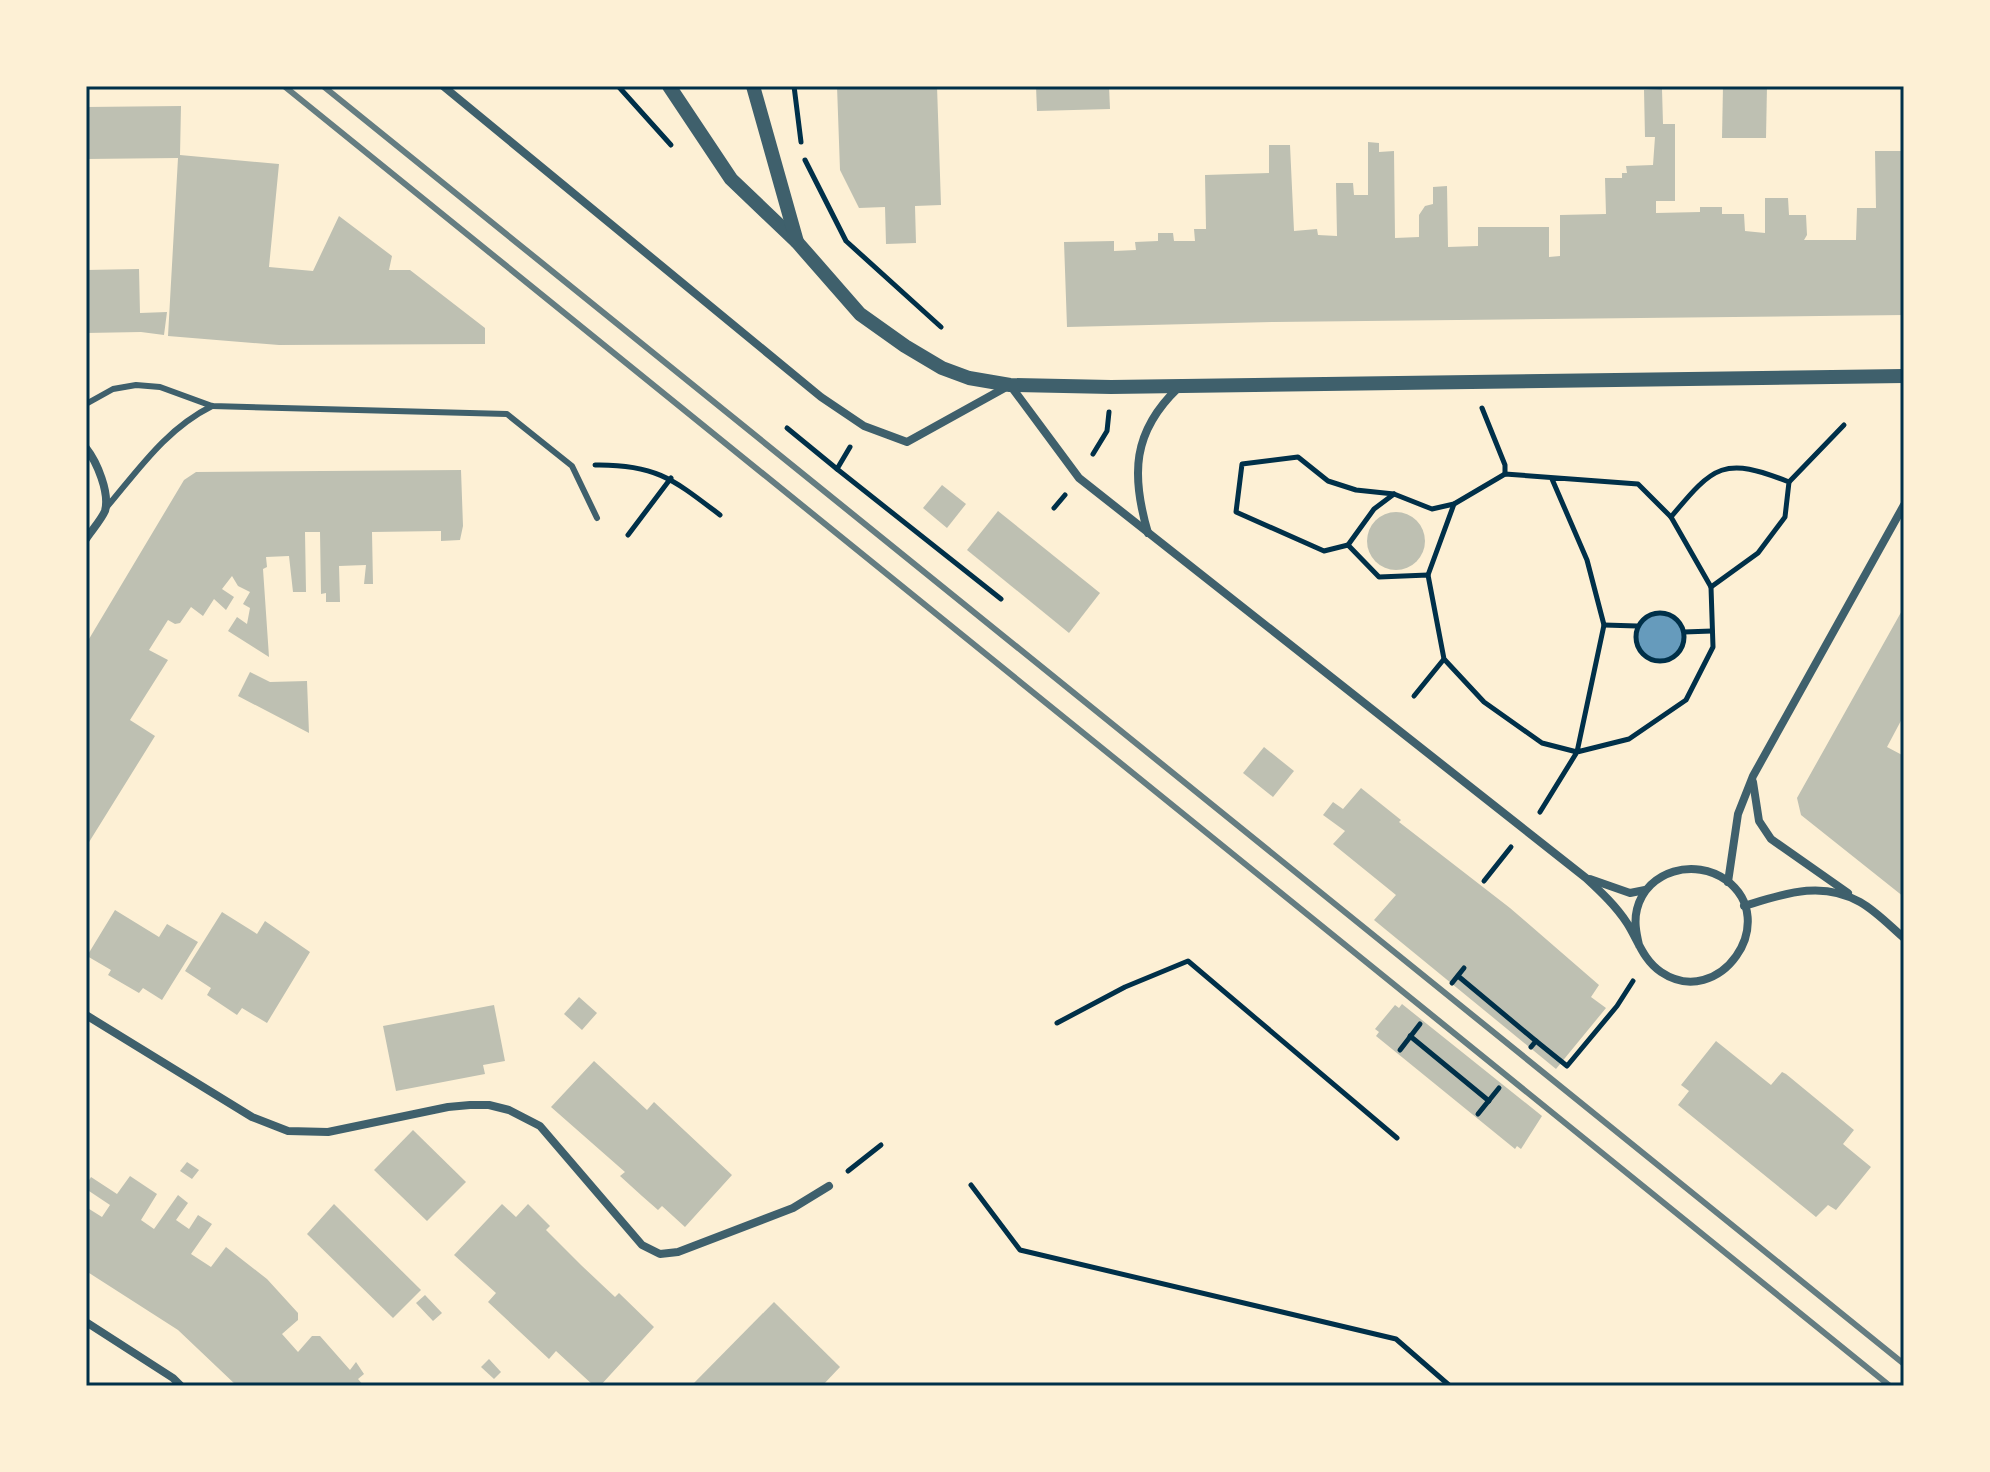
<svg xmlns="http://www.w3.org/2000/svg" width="1990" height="1472" viewBox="0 0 1990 1472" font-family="'Space Grotesk',sans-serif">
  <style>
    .water { fill: #669bbc }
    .building { fill: #bec0b2 }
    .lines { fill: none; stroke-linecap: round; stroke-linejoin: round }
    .path { stroke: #003049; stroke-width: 5 }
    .service { stroke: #3f606c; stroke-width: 6 }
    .minor { stroke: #3f606c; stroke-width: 8 }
    .tertiary { stroke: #3f606c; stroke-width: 14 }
    .rail { stroke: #657d81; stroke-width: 6 }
    .neatline { fill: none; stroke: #003049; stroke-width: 3 }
  </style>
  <rect width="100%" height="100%" fill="#fdf0d5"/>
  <circle class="water" cx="1660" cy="638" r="23"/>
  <g class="building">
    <polygon points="837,86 937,86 941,205 915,206 916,243 886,244 885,207 859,208 840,170"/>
    <polygon points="1036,86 1109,86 1110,109 1037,111"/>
    <polygon points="1723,86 1767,86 1766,138 1722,138"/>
    <polygon points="1662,89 1663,124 1675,124 1675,201 1656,201 1656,213 1700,212 1700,207 1722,207 1722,214 1744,214 1745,231 1765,233 1765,198 1788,198 1789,215 1806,215 1807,235 1804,240 1856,240 1857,208 1876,208 1875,151 1902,151 1904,315 1274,322 1067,327 1064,242 1114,241 1114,251 1136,250 1135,242 1158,241 1158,233 1173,233 1174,241 1195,241 1194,229 1206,229 1205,175 1269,173 1269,145 1290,145 1294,231 1317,229 1318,235 1337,236 1336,183 1353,183 1354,195 1368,195 1368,142 1379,143 1379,152 1394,151 1395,238 1419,237 1419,215 1425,206 1433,204 1433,187 1447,186 1448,247 1478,246 1478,227 1549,227 1549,257 1560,256 1560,215 1606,214 1605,178 1622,178 1622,173 1627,173 1626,166 1653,165 1655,137 1645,137 1644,90"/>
    <polygon points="181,106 180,155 279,164 269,267 313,271 339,216 392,256 389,270 410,270 485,328 485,344 279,345 168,336 178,158 86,159 86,107"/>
    <polygon points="139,269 140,313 167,312 164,335 141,332 86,333 86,270"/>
    <polygon points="461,470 463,526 460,540 441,541 441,531 372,532 373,584 364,584 366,565 339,566 340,602 326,602 326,593 321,594 320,532 305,532 306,592 293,592 289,556 266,557 267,567 263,569 269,657 228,631 237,617 247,624 250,608 243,604 250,592 238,586 232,576 222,589 234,597 226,610 214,599 203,616 191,607 180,623 175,624 168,620 149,650 168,660 130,720 155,736 86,847 86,644 184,480 196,472"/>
    <polygon points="942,485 966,504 947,528 923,508"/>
    <polygon points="998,511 1100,593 1069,633 967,550"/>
    <circle cx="1396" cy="541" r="29"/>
    <polygon points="1904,607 1904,715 1887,747 1904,756 1904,833 1901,837 1904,839 1904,897 1801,815 1797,798"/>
    <polygon points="250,672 270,682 307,681 309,733 238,696"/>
    <polygon points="1264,747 1294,771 1273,797 1243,773"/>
    <polygon points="1361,788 1401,820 1399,822 1510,908 1599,985 1591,997 1606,1008 1556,1069 1374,920 1396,895 1333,844 1345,831 1323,815 1333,802 1343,809"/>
    <polygon points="115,910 159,937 167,924 198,942 162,1000 143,988 139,993 108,975 111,970 87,956"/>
    <polygon points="222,912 257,934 265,921 310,952 267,1023 242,1008 237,1015 207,995 211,988 185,971"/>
    <polygon points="579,997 597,1013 582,1030 564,1014"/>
    <polygon points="1402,1004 1542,1116 1521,1149 1517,1146 1515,1149 1376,1036 1379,1032 1375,1029 1395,1005 1399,1008"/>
    <polygon points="494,1005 505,1061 483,1065 485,1074 396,1091 383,1026"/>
    <polygon points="1716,1041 1771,1085 1782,1072 1786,1074 1854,1130 1843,1144 1871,1167 1836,1210 1828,1205 1816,1217 1678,1105 1689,1091 1681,1085"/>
    <polygon points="594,1061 647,1110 654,1102 732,1175 685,1227 662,1206 658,1210 642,1196 620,1176 625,1172 551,1107"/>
    <polygon points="413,1130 466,1182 427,1221 374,1170"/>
    <polygon points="187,1162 199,1170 192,1179 180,1171"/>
    <polygon points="130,1176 157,1194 141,1220 154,1229 178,1195 188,1203 176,1220 189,1229 198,1215 212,1224 191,1254 211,1267 226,1247 267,1279 298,1313 298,1320 282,1334 298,1352 312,1336 320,1336 350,1370 356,1362 364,1374 358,1379 364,1386 237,1386 178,1330 86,1271 86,1207 102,1217 110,1205 86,1189 86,1185 91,1177 117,1194"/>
    <polygon points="334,1204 421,1290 393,1318 307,1234"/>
    <polygon points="502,1204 516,1217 528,1204 550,1226 546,1230 581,1265 615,1297 619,1293 654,1327 600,1386 594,1386 556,1351 549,1359 488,1302 496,1293 454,1255"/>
    <polygon points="425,1295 442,1313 433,1321 416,1303"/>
    <polygon points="774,1302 840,1367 822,1386 691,1386"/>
    <polygon points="489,1359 501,1372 494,1379 481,1367"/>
  </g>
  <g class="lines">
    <g class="path">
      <polyline points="618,86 671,145"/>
      <polyline points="794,86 801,142"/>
      <polyline points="805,160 846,241 941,327"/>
      <polyline points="1482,408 1505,465 1505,474"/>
      <polyline points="787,428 837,469 850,447"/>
      <polyline points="1093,454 1107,431 1109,412"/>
      <path d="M595 465C656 464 674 480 720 515"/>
      <polyline points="837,469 1001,599"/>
      <polyline points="1789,482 1844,425"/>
      <polyline points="1054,508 1065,495"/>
      <path d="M1671 517C1714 465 1724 456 1789 482L1785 517 1758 553 1711 587"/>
      <polyline points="628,535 671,478"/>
      <polyline points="1348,545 1374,509 1394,494"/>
      <polyline points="1428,575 1454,504"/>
      <circle cx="1660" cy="637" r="24"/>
      <polyline points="1604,625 1637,626"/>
      <polyline points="1684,632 1712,631"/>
      <polyline points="1414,696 1444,659"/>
      <polyline points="1540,812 1577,752 1629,739 1686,700 1713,647 1711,587 1671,517 1638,484 1505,474 1454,504 1432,509 1394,494 1356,490 1328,481 1298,457 1242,464 1236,512 1324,551 1348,545 1379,577 1428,575 1444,659 1484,702 1542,743 1577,752 1604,625 1587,560 1552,479"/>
      <polyline points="1484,881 1511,847"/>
      <polyline points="1458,976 1536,1041"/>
      <polyline points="1452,983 1464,968"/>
      <polyline points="1057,1023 1125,987 1188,961 1397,1138"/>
      <polyline points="1410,1036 1489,1101"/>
      <polyline points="1531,1047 1536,1041 1567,1066 1617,1006 1633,981"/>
      <polyline points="1400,1050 1420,1024"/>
      <polyline points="1478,1114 1499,1088"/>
      <polyline points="848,1171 881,1145"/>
      <polyline points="971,1185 1020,1250 1396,1339 1450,1386"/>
    </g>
    <g class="service">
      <polyline points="86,404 113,389 136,385 160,387 212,406 507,414 572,466 597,518"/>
      <path d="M106 508C139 469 166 429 212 406"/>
    </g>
    <g class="minor">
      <path d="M443 86 821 397 864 426 907 442 1010 385 1079 478 1586 878C1601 892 1616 906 1627 923 1638 940 1643 960 1661 972 1719 1011 1782 921 1726 880 1695 858 1647 870 1637 909 1634 921 1636 932 1639 945"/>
      <path d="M86 448C97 462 110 493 105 511 101 520 92 530 86 539"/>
      <path d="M1148 533C1131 475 1132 432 1178 388"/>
      <polyline points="1753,782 1759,821 1771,839 1848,893"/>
      <polyline points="1590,879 1630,893 1645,890"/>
      <polyline points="1728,882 1738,814 1753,776 1904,505"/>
      <path d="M1744 906C1784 894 1821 880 1860 902 1876 911 1890 926 1904 938"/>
      <polyline points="86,1015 252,1117 288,1131 328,1132 448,1107 470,1105 489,1105 509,1110 540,1126 642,1245 660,1254 678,1252 793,1208 829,1186"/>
      <polyline points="86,1322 173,1378 181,1386"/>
    </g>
    <g class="tertiary">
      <polyline points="669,86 731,179 797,242 860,314 905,346 942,368 969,378 1010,385 1111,387 1904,376"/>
      <polyline points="753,86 797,242"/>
    </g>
    <g class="rail">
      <polyline points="284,86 1890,1386"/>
      <polyline points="323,86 1904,1364"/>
    </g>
  </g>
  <rect width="1990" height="1472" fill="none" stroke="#fdf0d5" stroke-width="176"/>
  <rect x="88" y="88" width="1814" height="1296" class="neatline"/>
</svg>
